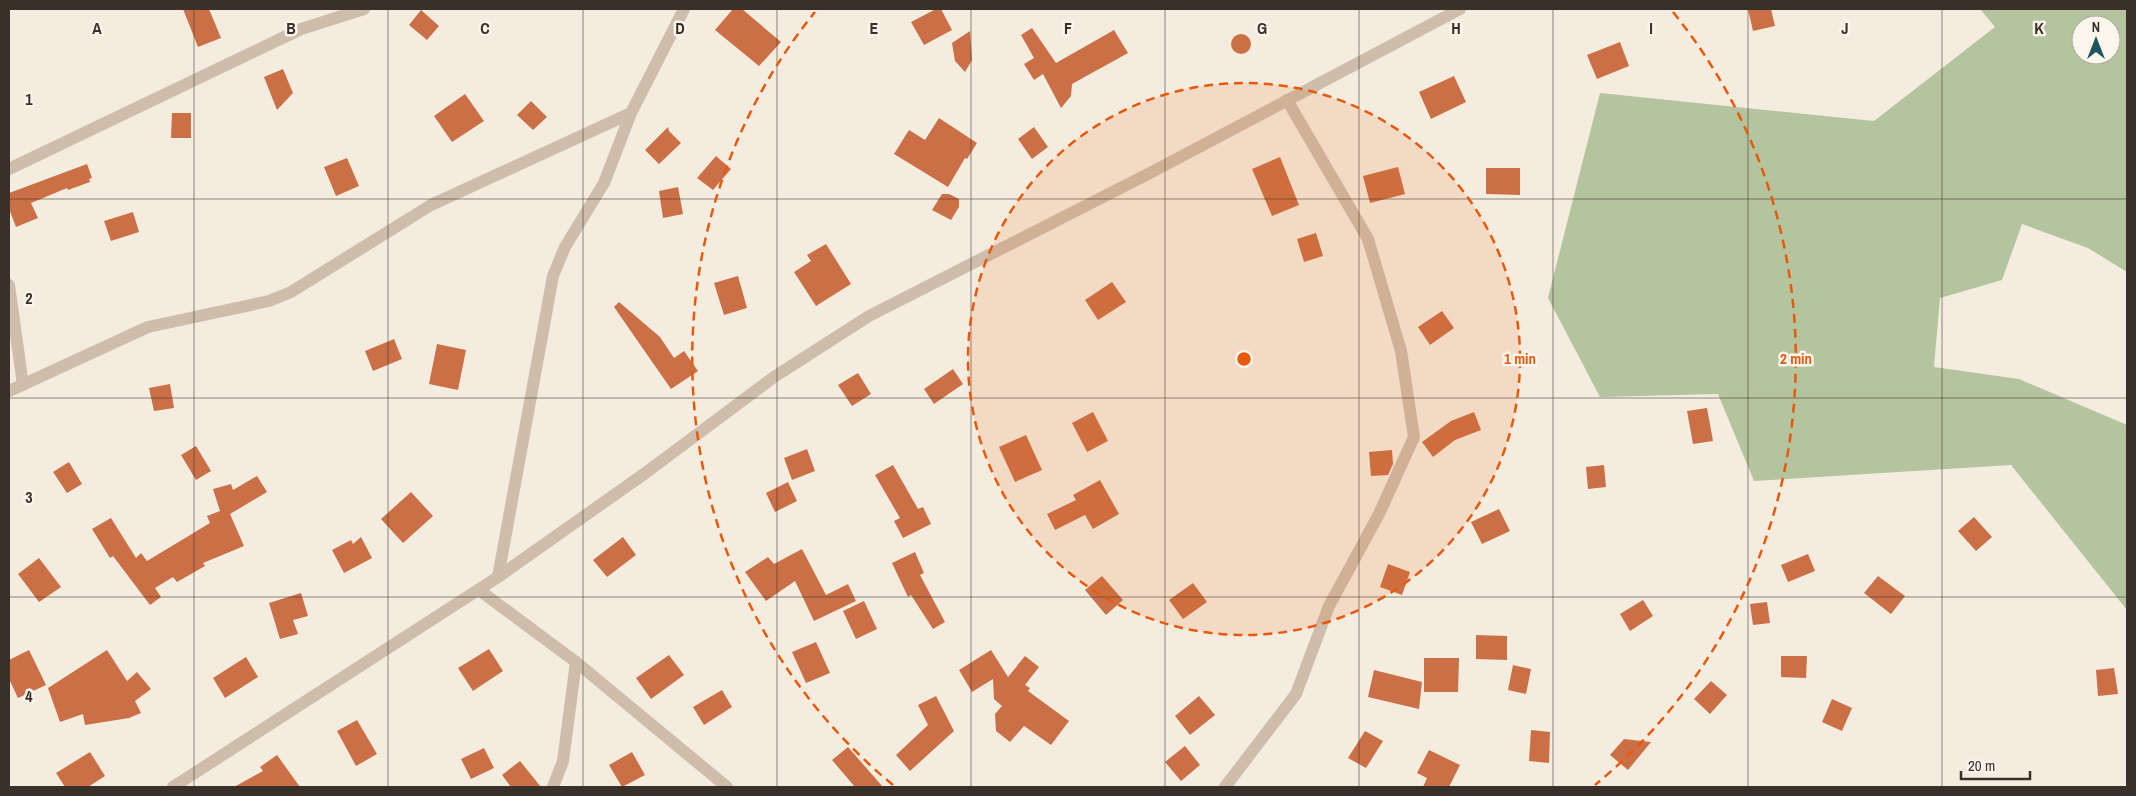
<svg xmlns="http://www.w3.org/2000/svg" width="2136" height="796" viewBox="0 0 2136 796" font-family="'Archivo Narrow',sans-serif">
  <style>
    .green { fill: #b4c49e; fill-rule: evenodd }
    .building { fill: #cb7046 }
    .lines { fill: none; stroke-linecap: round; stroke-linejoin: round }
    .minor { stroke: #cdbdaa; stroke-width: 12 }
    .grid { fill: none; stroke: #3a302a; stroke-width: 1; stroke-opacity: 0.55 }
    .ring { fill: none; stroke: #e8590c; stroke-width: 2.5; stroke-dasharray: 9 6 }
    .grid-label { font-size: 16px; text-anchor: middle; font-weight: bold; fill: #3a302a; stroke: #fbf5ec; stroke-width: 5; stroke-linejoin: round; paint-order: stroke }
    .centre { fill: #e8590c; stroke: #fbf5ec; stroke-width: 2.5 }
    .ring-label { font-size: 15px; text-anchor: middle; font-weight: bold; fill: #e8590c; stroke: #fbf5ec; stroke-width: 5; stroke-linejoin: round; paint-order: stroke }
  </style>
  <rect width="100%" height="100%" fill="#f4ecdf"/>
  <path class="green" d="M1980 9H2127V272L2088 248 2022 224 2002 280 1940 298 1934 367 2019 379 2127 425V610L2011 465 1754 481 1718 394 1600 397 1548 298 1600 93 1874 121 1995 27ZM2081 25H2111V55H2081Z"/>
  <g class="building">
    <polygon points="183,9 209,9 221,38 198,47"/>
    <polygon points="733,9 742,9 781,42 759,66 715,30"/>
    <polygon points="936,9 941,9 952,30 924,45 911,22"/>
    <polygon points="1748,9 1771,9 1775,26 1753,31"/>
    <polygon points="421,10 439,26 427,40 409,25"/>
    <polygon points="1032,28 1056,63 1114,30 1128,53 1072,84 1071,96 1061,108 1043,74 1034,80 1024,64 1034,58 1021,35"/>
    <polygon points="970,31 972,60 965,72 955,61 952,43"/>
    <circle cx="1241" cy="44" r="10"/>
    <polygon points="1620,42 1629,66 1597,79 1587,55"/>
    <polygon points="283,69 293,93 277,110 264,77"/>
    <polygon points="1454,76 1466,102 1431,119 1419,92"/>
    <polygon points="465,94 484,121 452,142 434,116"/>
    <polygon points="531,101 547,117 533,130 517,115"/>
    <polygon points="172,113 191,113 191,138 171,138"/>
    <polygon points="939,118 977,143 967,159 965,158 948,187 894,154 909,130 925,140"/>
    <polygon points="668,127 669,131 681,143 659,164 645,150"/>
    <polygon points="1034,127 1048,147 1032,159 1018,139"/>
    <polygon points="716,156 731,169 713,190 697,178"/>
    <polygon points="1280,157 1299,205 1272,216 1252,169"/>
    <polygon points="347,158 359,186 336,196 324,167"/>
    <polygon points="87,164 92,178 89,179 90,182 68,190 67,188 31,203 38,218 16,227 9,209 9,193"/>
    <polygon points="1398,167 1405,194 1370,203 1363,176"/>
    <polygon points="1486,168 1520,168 1520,195 1486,194"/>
    <polygon points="678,187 683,214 663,218 659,191"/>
    <polygon points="942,194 949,194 959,199 959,207 951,220 932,210"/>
    <polygon points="133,212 139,232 111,241 104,221"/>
    <polygon points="1316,233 1323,256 1304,262 1297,239"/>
    <polygon points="826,244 851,284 816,306 794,272 811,261 807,255"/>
    <polygon points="738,276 747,308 724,315 714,283"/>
    <polygon points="1112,282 1126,302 1098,320 1085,300"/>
    <polygon points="619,302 660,337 674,358 684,351 698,371 671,389 614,307"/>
    <polygon points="1442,311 1454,328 1430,345 1418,327"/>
    <polygon points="394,339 402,359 373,371 365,351"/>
    <polygon points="437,344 466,350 458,390 429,384"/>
    <polygon points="953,369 963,384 934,404 924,389"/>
    <polygon points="858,373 871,394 852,406 838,385"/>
    <polygon points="170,384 174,408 154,411 149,388"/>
    <polygon points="1707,408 1713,441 1693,444 1687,411"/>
    <polygon points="1093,412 1108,441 1087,452 1072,423"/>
    <polygon points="1474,412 1481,430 1455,440 1433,457 1422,442 1451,421"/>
    <polygon points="1026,435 1042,470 1015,482 999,447"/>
    <polygon points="196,446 211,471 196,480 181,455"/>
    <polygon points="807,449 815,471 792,480 784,458"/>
    <polygon points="1392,450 1393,464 1388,475 1371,476 1369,452"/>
    <polygon points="69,462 82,484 67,493 53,472"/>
    <polygon points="893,465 918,509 923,507 931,524 903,538 894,521 900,518 875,475"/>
    <polygon points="1604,465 1606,487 1588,489 1586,467"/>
    <polygon points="257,476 267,492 230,514 244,546 203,563 205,566 177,582 173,577 155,588 161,597 150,605 113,556 110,558 92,529 111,518 136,558 141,553 147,561 210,523 207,516 220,511 213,489 231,484 233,490"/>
    <polygon points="1100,480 1119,514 1093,529 1085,515 1055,530 1047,514 1076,500 1073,495"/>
    <polygon points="788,482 797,501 775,512 766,493"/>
    <polygon points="411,492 433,516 403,543 381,519"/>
    <polygon points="1499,509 1510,531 1482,544 1471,522"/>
    <polygon points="1974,517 1992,537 1976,551 1958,531"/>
    <polygon points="361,537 372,558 344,573 332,550 351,540 353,544"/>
    <polygon points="623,537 636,555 607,577 593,560"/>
    <polygon points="802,549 826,595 848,584 856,601 814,621 795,581 766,601 745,572 768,557 774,564"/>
    <polygon points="915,552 924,573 920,575 945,622 933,629 911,595 908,597 892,563"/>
    <polygon points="1808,554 1815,571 1788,582 1781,565"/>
    <polygon points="39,558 61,587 39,602 18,574"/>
    <polygon points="1388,564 1410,572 1402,595 1380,587"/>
    <polygon points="1102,576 1123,600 1106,615 1085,590"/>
    <polygon points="1878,576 1905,596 1891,614 1864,593"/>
    <polygon points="1193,583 1207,602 1183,619 1169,600"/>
    <polygon points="301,593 308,616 293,620 298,634 280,639 269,603"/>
    <polygon points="1643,600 1653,616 1630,631 1620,614"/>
    <polygon points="864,601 877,629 856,639 843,611"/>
    <polygon points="1767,602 1770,623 1753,625 1750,604"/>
    <polygon points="1476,635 1507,636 1507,660 1476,659"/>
    <polygon points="816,642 830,673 806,683 792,652"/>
    <polygon points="489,649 503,671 473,691 458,668"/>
    <polygon points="29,650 46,685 18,698 9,679 9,660"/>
    <polygon points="107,650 127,681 137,672 151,689 135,701 141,713 129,718 85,725 83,714 60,722 48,688"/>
    <polygon points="991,650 1008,677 1025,656 1039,667 1025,685 1030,688 1028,691 1069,721 1051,745 1024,726 1010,742 996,731 995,714 1002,706 994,699 993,679 972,692 959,670"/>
    <polygon points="669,655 684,675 651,699 636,678"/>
    <polygon points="1781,656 1807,656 1806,678 1781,677"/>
    <polygon points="246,657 258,677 225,698 213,678"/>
    <polygon points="1424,658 1459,658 1458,692 1424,692"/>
    <polygon points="1513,665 1531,669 1526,694 1508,690"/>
    <polygon points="2114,668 2118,694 2098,696 2096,670"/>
    <polygon points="1374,670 1422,682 1419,709 1368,697"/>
    <polygon points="1711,681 1727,695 1710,714 1694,699"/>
    <polygon points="722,690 732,707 704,725 693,707"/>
    <polygon points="936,696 954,731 910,771 896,755 928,725 918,705"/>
    <polygon points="1199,696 1215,715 1190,735 1175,716"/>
    <polygon points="1832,699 1852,708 1842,731 1822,722"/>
    <polygon points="357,720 377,754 356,766 337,731"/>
    <polygon points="1531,730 1550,732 1549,763 1529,761"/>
    <polygon points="1365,731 1383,741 1366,768 1348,758"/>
    <polygon points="1624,739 1651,742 1628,770 1610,755"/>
    <polygon points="1185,746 1200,765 1181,781 1165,762"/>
    <polygon points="848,747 883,787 855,787 832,760"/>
    <polygon points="484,748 494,768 471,779 461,759"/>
    <polygon points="1429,750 1460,765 1449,787 1423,787 1427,778 1417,773"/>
    <polygon points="90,752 105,776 88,787 65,787 56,773"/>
    <polygon points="632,752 645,775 622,787 609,765"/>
    <polygon points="277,755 300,787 234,787 263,771 260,767"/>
    <polygon points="520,761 541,787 511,787 502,775"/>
  </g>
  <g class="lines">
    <g class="minor">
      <polyline points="9,169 301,29 364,9"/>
      <polyline points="9,285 23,385"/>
      <polyline points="9,391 148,327 269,301 291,292 431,205 631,113"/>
      <polyline points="498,577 553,276 565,247 604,183 631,113 684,9"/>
      <polyline points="479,590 576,662 727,787"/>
      <polyline points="173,787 498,577 644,474 774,377 869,316 1150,173 1460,9"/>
      <polyline points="553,787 563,761 576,662"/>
      <polyline points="1225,787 1296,694 1329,606 1379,514 1414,437 1401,351 1368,239 1287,100"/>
    </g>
  </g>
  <path class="grid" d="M194 9V787M388 9V787M583 9V787M777 9V787M971 9V787M1165 9V787M1359 9V787M1553 9V787M1748 9V787M1942 9V787M9 199H2127M9 398H2127M9 597H2127"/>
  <circle cx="1244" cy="359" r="276" fill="#e8590c" fill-opacity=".12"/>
  <g class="ring">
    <circle cx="1244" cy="359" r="276"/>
    <path d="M893 785A552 552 0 0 1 815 12M1673 12A552 552 0 0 1 1595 785"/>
  </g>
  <g class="grid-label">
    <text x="97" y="34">A</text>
    <text x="291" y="34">B</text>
    <text x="485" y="34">C</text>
    <text x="680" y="34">D</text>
    <text x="874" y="34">E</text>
    <text x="1068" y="34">F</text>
    <text x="1262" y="34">G</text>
    <text x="1456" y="34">H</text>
    <text x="1651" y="34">I</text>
    <text x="1845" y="34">J</text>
    <text x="2039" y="34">K</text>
    <text x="29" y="105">1</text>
    <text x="29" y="304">2</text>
    <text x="29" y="503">3</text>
    <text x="29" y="702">4</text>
  </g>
  <circle cx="1244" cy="359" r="8" class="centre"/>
  <g class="ring-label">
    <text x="1520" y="364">1 min</text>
    <text x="1796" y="364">2 min</text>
  </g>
  <rect width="2136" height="796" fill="none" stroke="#3a302a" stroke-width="20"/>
  <g transform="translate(2096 40)"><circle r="24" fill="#fbf5ec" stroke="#aea69e"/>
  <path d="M0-4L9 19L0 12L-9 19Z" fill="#1d555e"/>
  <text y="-8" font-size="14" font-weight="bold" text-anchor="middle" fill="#3a302a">N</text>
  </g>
  <path d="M1961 771v8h69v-8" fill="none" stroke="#3a302a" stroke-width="2.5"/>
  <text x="1968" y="771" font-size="15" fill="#3a302a" stroke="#fbf5ec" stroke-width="4" paint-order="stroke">20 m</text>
</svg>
